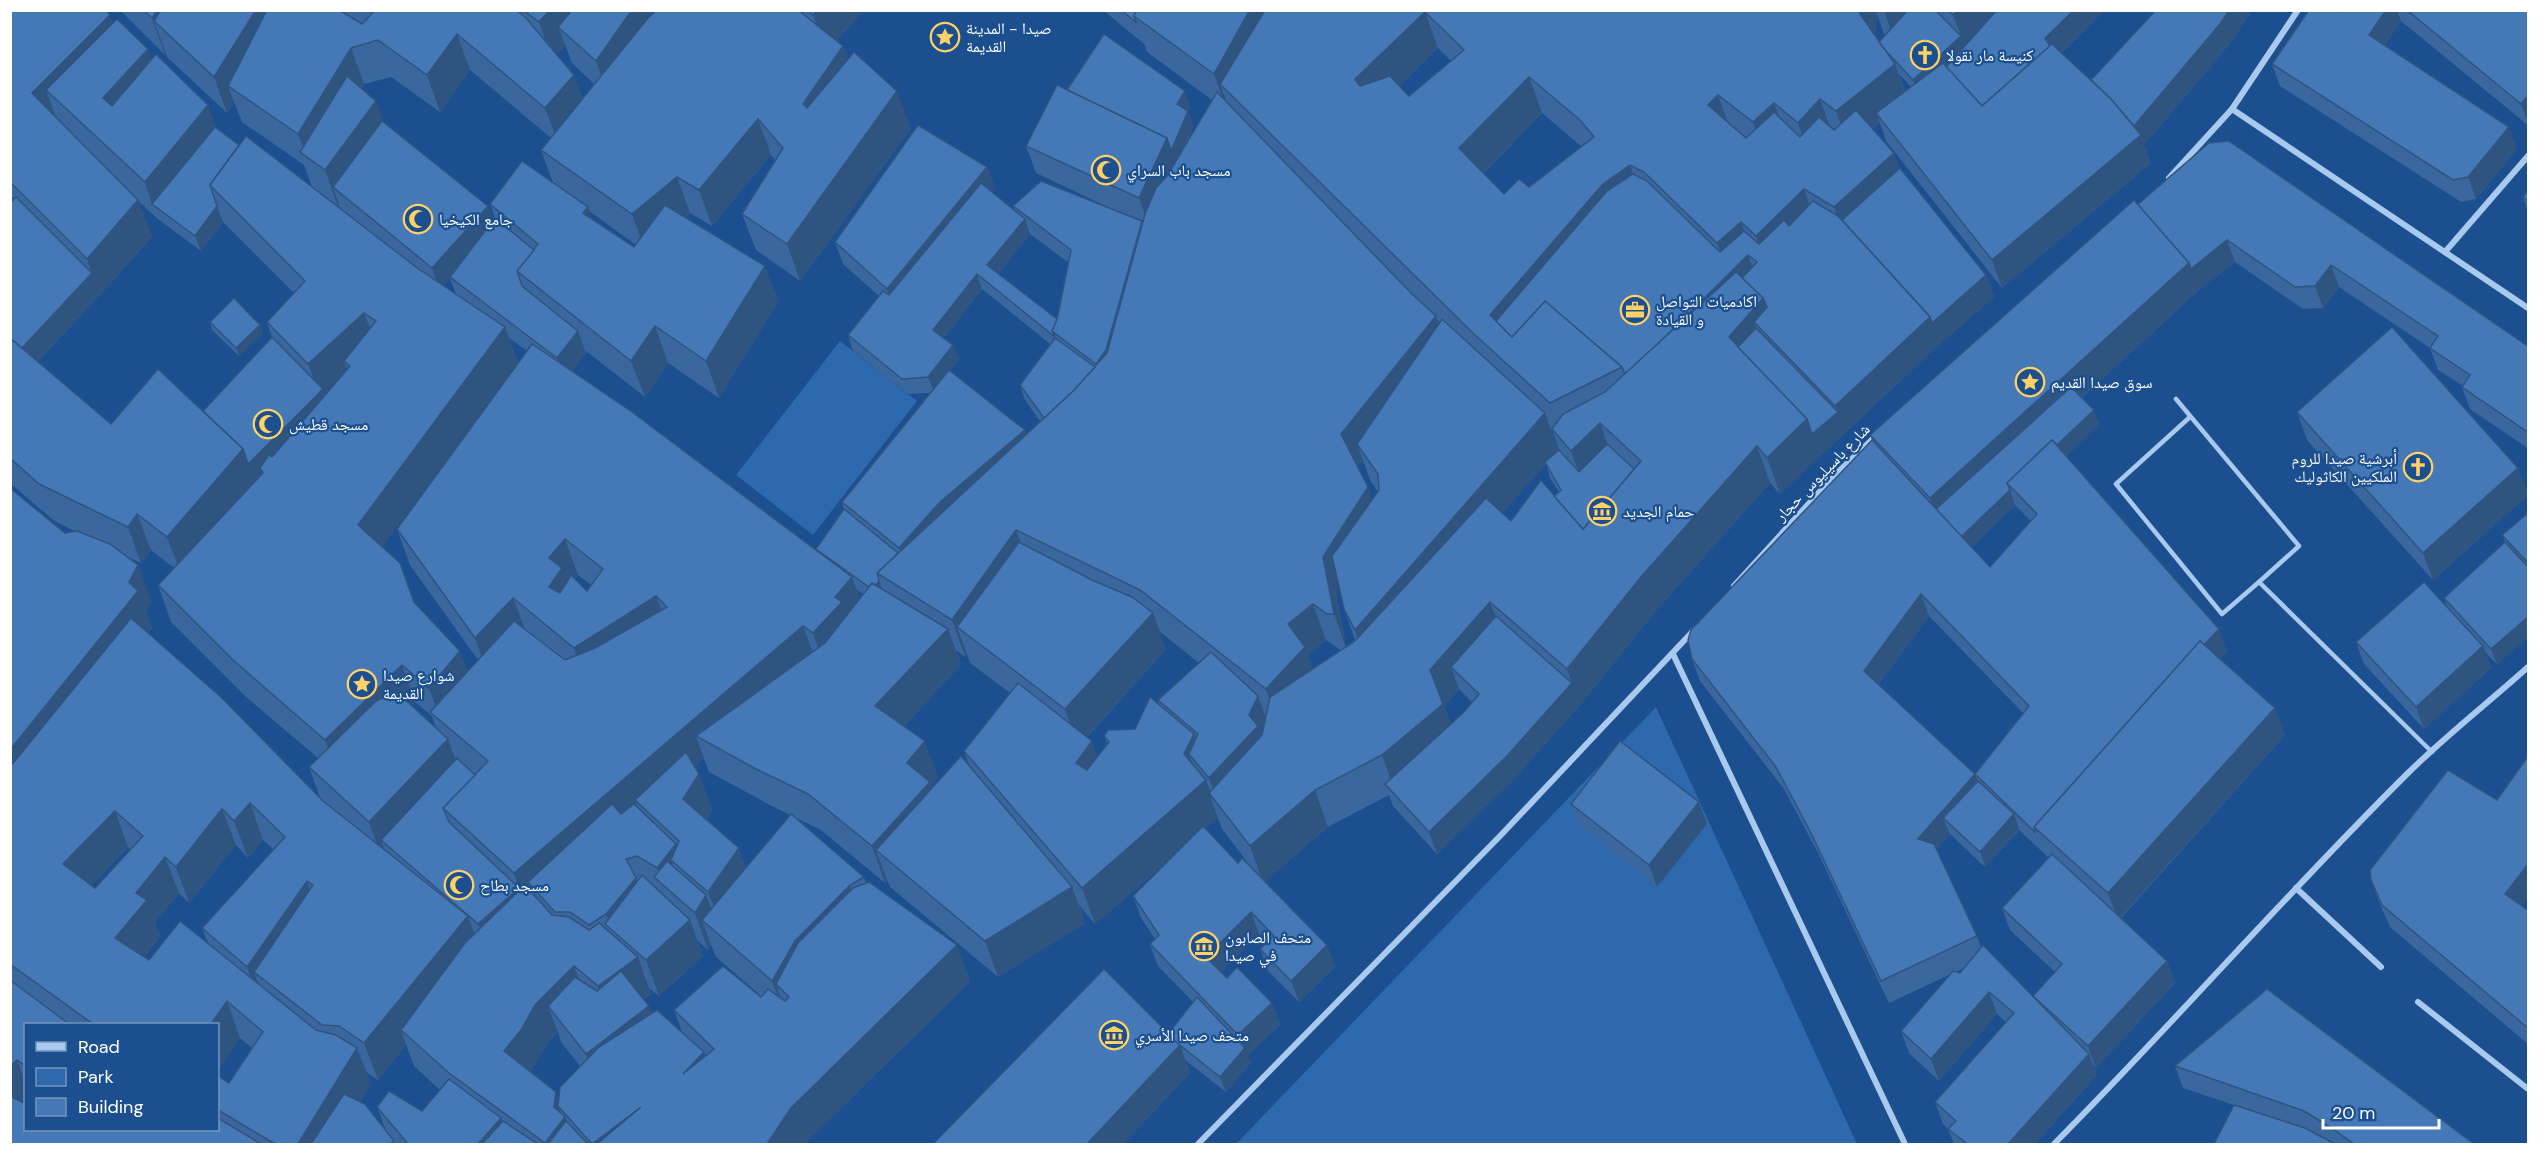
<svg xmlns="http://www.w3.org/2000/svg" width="2539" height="1155" viewBox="0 0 2539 1155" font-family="'DM Sans','Noto Naskh Arabic',sans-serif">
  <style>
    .green { fill: #2e69ad }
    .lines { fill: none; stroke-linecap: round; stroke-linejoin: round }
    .service { stroke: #a9c9ee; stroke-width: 4.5 }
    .minor { stroke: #a9c9ee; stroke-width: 6 }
    .wall { fill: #3a679d; fill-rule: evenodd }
    .shaded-wall { fill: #305480 }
    .building { fill: #4478b7; stroke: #305480; stroke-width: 1.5; fill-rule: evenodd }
    .labels { text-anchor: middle; stroke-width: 4.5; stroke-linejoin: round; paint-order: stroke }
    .poi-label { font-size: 16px; fill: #fff; stroke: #1b4f8f; text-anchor: start }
    .street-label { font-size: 16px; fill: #fff; stroke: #1b4f8f }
  </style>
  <rect width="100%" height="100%" fill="#1b4f8f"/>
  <g class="green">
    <polygon points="840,341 917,401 813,535 736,475"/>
    <polygon points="1656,707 1857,1144 1236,1144"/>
  </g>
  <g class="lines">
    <g class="service">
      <polyline points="2176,399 2299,546 2259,582 2432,752"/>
      <polyline points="2190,417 2116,484 2222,614 2259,582"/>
    </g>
    <g class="minor">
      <polyline points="2232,109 2528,308"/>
      <polyline points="2169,178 2232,109 2298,10"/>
      <polyline points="2445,252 2528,156"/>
      <polyline points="1734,586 1833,477 1878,434"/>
      <polyline points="1673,654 1905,1144"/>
      <polyline points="2296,888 2381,967"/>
      <polyline points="2418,1002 2528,1089"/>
      <polyline points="1198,1144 1501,835 1695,629"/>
      <path d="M2054 1144C2174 1023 2285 895 2406 775 2444 737 2488 703 2528 667"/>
    </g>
  </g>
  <g class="wall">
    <path d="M10 10 113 23 152 59 208 105 215 127 239 145 312 187 304 165 242 122 234 102 227 113 167 57 166 54 165 55 120 10H865L836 41 843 46 848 60 911 128 800 281 756 250 742 214 775 160 771 155 712 226 690 213 686 217 765 266 778 302 719 398 668 363 645 397 586 351V353L572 371 816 550 844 509 842 502 930 393 908 394 853 351 848 335 879 296 843 264 835 242 987 167 995 188 992 192 1015 211 1013 206 1116 211 1036 173 1026 146 1067 90 1190 107 1188 111 1193 126 1187 143 1212 100 1147 52 1144 44 1103 10H2105L2061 53 2091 80 2156 10H2252L2228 46 2144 145 2151 163 2002 288 1886 141 1880 123 1873 129 1900 168 1986 275 1994 297 1940 344 1845 433 1820 456 1780 494 1770 483 1654 613 1580 705 1515 778 1437 854 1393 806 1389 795 1328 827 1265 881 1327 945 1335 967 1299 1002 1268 971 1260 949 1267 942 1259 934 1221 972 1227 978 1272 1003 1280 1025 1248 1055 1251 1063 1226 1092 1185 1060 1190 1073 1123 1144H933L1168 1034 1193 1002 1158 966 1150 944 1155 939 1141 918 1133 896 1169 860 1095 924 1079 905 1085 923 998 977 890 887 887 880 885 883 821 830 794 817 864 877 866 883 957 945 970 982 804 1144H10V488L65 533 76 532 53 520 10 483ZM1877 14 1884 34 1886 35 1879 42 1875 35ZM565 45 572 63 594 84 583 98 557 54ZM1438 48 1451 61 1409 96 1399 86ZM470 70 551 138 541 150 553 183 490 204 495 218 493 220 488 206 383 122 376 101 361 89 364 84 391 77 440 112ZM1899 74 1911 87 1905 91ZM1542 113 1582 147 1529 187 1504 194 1484 173ZM138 201 158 219 201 251 223 222 294 293 267 322 272 337 203 411 111 424 38 361 100 295 152 237ZM589 211 636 245 634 247 592 219ZM1030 234 1069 263 1057 319 998 274ZM450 279 456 294 444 286ZM982 289 1050 344 1020 385 1025 400 1040 421 1027 434 950 371 959 360 944 338ZM509 338 527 351 518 363ZM1550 427 1552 429 1559 450 1552 456 1558 450ZM465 436 397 529 410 565 478 660 468 671 414 602 382 546ZM1363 460 1370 480 1378 492 1372 499 1368 487 1357 466ZM1546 464 1550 478 1559 492 1554 496 1511 521 1502 513ZM151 550 174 568 158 585 171 622 245 696 318 758 309 767 320 798 148 633 152 628 146 612 151 602 138 565 126 556 141 563ZM578 575 591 585 587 591 575 579ZM1339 588 1344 609 1355 640 1346 646 1336 593ZM856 589 863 594 860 599ZM1159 631 1199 663 1158 700 1159 705 1135 729 1104 736 1107 744 1098 757 1087 737 1166 649ZM1326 640 1340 650 1313 669 1308 655ZM956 650 965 657 967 654 970 663 1010 693 964 751 970 768 933 788 932 786 938 777 904 726 961 665ZM1459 689 1472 702 1464 712 1451 724 1444 706ZM415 702 432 716 436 728 412 705ZM704 758 709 772 768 804 790 815 746 868 707 819 712 810 699 774 695 766ZM1218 818 1222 829 1251 867 1238 863 1205 828ZM263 840 274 850 202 928 208 943 149 960 144 957 160 937 155 922 179 893 189 903 236 845 248 858ZM128 847 130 849 95 888 91 886ZM697 940 708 950 711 945 716 957 761 996 674 1010 682 1032 652 1013 644 999 651 994 649 988 659 996 703 956ZM26 1024H218L240 1038 252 1048 229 1083 218 1076V1130H26L24 1103 26 1102ZM558 1032 561 1042 580 1066 558 1098 530 1071 549 1041ZM406 1045 414 1066 440 1090 422 1111 377 1107 386 1131 360 1101 371 1084 366 1072 378 1080Z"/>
    <polygon points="2340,10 2529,10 2529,126 2401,21 2385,45 2517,149 2476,199 2461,202 2280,86 2272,64"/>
    <path d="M2209 143 2529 347V449L2470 409 2462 387 2463 386 2438 370 2430 348 2339 287 2323 308 2303 309 2235 262 2199 290 2082 397 2094 410 2099 425 2066 456 2227 651 2220 659 2275 708 2285 735 2121 918 2167 961 2175 983 2096 1068 2093 1066 2097 1075 2035 1144H1954L1948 1129 1943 1124 1935 1102 2006 1022 1997 1014 1939 1081 1909 1053 1901 1031 1951 974 1889 1003 1819 855 1784 789 1700 681 1692 659 1872 440 1870 435ZM2015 505 2031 521 1990 567 1971 547ZM1929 616 2023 713 1975 774 1878 685ZM2019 830 2049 858 2002 908 2010 930 2055 972 2033 996 2034 998 1981 947 1977 936 1936 849 1950 834 1985 867ZM1964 968 1960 973 1956 972Z"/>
    <polygon points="2529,190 2529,214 2523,197"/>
    <polygon points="210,322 260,325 263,333 239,356 212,330"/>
    <polygon points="2297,412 2518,468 2528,495 2433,580 2307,440"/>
    <polygon points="2529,512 2529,636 2497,664 2485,652 2491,668 2424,729 2364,664 2356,642 2447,607 2444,598 2505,542 2502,535"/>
    <polygon points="2529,755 2529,896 2521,906 2529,911 2529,1045 2390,927 2379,902 2371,880 2497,800"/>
    <polygon points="1571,804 1707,824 1657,887 1579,825"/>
    <polygon points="2175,1066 2474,1144 2214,1144 2234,1105 2183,1088"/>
  </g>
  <g class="shaded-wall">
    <polygon points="158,10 181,10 154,21 166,54 165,55 152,18"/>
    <polygon points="256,10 274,10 228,86 234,102 227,113 214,77"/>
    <polygon points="550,10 596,10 558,27 565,45 552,59 539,22"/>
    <polygon points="632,10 671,10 609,97 596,61"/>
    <polygon points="817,10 865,10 826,51 813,15"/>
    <polygon points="1246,10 1273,10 1220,84 1229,108 1227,111 1214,74"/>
    <polygon points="1860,10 1876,10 1877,14 1873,50 1860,14"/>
    <polygon points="1884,10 1927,10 1896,45"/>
    <polygon points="1958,10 2006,10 1967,51 1953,15"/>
    <polygon points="2074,10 2105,10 2056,57 2045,38"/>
    <polygon points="2229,10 2252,10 2228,46 2144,145 2151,163 2002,288 1992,260 2132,128"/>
    <polygon points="2386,10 2397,10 2401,21 2377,57 2369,35"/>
    <polygon points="1425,12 1438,48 1368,116 1355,79"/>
    <polygon points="110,15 123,51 46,90 56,118 32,93"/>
    <polygon points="457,34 470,70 440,112 427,75"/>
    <polygon points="1961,36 1967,51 1919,95 1913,80"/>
    <polygon points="843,46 856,83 816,140 803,104"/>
    <polygon points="351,48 364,84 316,164 307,157 298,134"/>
    <polygon points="148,49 162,86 117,135 103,98"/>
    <polygon points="1895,64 1908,101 1876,113 1880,123 1849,148 1836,111"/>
    <polygon points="574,75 588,111 559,144 545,108"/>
    <polygon points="1529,77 1542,113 1473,184 1459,148"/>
    <polygon points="897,91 911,128 800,281 787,244"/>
    <polygon points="1185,91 1190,107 1182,119 1177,104"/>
    <polygon points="2529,94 2529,125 2521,104"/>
    <polygon points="1718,95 1731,132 1708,105"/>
    <polygon points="1820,99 1833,136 1811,160 1798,123"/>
    <polygon points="376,101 389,138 333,187 339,205 338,207 325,170"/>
    <polygon points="1774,103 1788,139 1766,158 1753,122"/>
    <polygon points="208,105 221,142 152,204 145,182"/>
    <polygon points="1188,111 1193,126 1149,226 1139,198 1167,138"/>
    <polygon points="758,119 771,155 712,226 699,190"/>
    <polygon points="2509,127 2517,149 2476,199 2468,177"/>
    <polygon points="1894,153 1908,190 1848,244 1834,207"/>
    <polygon points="1630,165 1643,201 1512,342 1490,315 1603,184"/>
    <polygon points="987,167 995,188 895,310 887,289"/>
    <polygon points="677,177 690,213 645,251 632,214"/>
    <polygon points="1804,189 1817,226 1769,272 1756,236"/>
    <polygon points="138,200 152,237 100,295 29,370 21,348 92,273 87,259"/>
    <polygon points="217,206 223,222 201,251 195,236"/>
    <polygon points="488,206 496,228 450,277 450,279 440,290 432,268"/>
    <polygon points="588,207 601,244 583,213"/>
    <polygon points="1025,219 1030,234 993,280 987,265"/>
    <polygon points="1142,221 1150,243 1114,372 1099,370 1096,364"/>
    <polygon points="1741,222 1754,258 1748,255 1758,282 1625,376 1728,274 1717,243"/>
    <polygon points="2227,240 2235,262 2199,290 1945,521 1934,511 1930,498 2189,263"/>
    <polygon points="2331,265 2339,287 2323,308 2315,286"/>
    <polygon points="765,266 778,302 719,398 706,361"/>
    <polygon points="977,274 982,289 939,345 933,330"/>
    <polygon points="1986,275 1994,297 1940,344 1845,433 1820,456 1780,494 1767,458 1807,419 1838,412 1835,406 1930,317"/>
    <polygon points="1763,298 1777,335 1754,322 1764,349 1748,366 1729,337"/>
    <polygon points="364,313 378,349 350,366 344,361 349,375 263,473 260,468 264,478 181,573 167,537 243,449 319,393 308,364"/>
    <polygon points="1436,316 1449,353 1357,444 1363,460 1354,470 1341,434"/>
    <polygon points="260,325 263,333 239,356 236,348"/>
    <polygon points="655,326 668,363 645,397 631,361"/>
    <polygon points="505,327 519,364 371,561 358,525"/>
    <polygon points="578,331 586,353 565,380 557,358"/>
    <polygon points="953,345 959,360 934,392 928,377"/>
    <polygon points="2094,410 2099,425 2022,499 2012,488"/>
    <polygon points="1545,413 1558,450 1368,666 1355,630"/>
    <polygon points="1600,423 1613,460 1584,488 1571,451"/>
    <polygon points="1025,430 1033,452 907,570 899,548 940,502"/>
    <polygon points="1757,446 1770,483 1654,613 1580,705 1515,778 1437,854 1429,832 1572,683 1567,669 1641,577"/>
    <polygon points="2518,468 2528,495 2433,580 2423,553"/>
    <polygon points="1368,487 1381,524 1336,593 1347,651 1334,614 1323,557"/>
    <polygon points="2010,490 2015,505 1966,553 1960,538"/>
    <polygon points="137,514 151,550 141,563 128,527"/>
    <polygon points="1016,530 1029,566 957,627 967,654 965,657 952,620"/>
    <polygon points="565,539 578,575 568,586 562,623 549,587 549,558"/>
    <polygon points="138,565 151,602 146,612 152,628 17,795 10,777 10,750 129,582"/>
    <polygon points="852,577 865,613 826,670 813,633 835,597"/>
    <polygon points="879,581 885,596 872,589"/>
    <polygon points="1921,594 1929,616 1872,693 1864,671"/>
    <polygon points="656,596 669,632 587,684 574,648"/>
    <polygon points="513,598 527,635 488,674 475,638"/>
    <polygon points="1490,602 1504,638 1451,667 1459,689 1444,706 1457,741 1395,792 1382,755 1430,670"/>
    <polygon points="1313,604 1326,640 1308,655 1318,684 1279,726 1266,689 1288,624"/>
    <polygon points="1153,613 1166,649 1078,746 1065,709"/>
    <polygon points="2529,616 2529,636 2497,664 2491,649"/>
    <polygon points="803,626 817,663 696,736 704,758 645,809 635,800 640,813 528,882 536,902 486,946 478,924 519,888 514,873"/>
    <polygon points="948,629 961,665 889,742 875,706"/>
    <polygon points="2219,629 2227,651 2054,844 2038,830"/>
    <polygon points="2483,646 2491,668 2424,729 2416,707"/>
    <polygon points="460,651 474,687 441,721 429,688"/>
    <polygon points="402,665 415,702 338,776 325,740"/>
    <polygon points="1258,696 1271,732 1220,808 1209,778"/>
    <polygon points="2275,708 2285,735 2118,920 2108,893"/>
    <polygon points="1194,734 1207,770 1189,754 1200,784 1206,780 1212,797 1209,793 1218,818 1095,924 1082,888 1184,754"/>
    <polygon points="448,739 461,775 381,840 386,854 382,858 369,822"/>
    <polygon points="925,741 938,777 932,786 943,818 876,850 887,880 885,883 872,846 907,763"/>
    <polygon points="1092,741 1105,777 1090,799 1076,763"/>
    <polygon points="699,774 712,810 697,835 683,799"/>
    <polygon points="1975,774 1983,796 1943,818 1950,834 1926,861 1918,839"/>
    <polygon points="1315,790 1328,827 1263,883 1250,846"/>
    <polygon points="1699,802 1707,824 1657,887 1649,865"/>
    <polygon points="250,803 263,840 248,858 234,821"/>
    <polygon points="222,809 236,845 189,903 176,867"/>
    <polygon points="115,811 128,847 77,901 63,864"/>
    <polygon points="2014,814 2019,829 1985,867 1980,852"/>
    <polygon points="676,844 686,873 671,860 682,890 664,885 657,868"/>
    <polygon points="739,848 752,885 722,928 708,892"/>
    <polygon points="165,857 179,893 155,922 160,937 129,975 115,938 136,893"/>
    <polygon points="2529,863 2529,896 2513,916 2505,894"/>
    <polygon points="636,878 649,915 611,929 606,914"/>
    <polygon points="307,881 320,917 254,972 263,998 260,1003 247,967"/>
    <polygon points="850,885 864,921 789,997 776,984 787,1015 786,1017 772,981 795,941"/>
    <polygon points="1072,887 1085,923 998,977 985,941"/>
    <polygon points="706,895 720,932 702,920 711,945 708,950 695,913"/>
    <polygon points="1251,912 1259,934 1214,979 1206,957"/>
    <polygon points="468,916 481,952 401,1030 406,1045 378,1080 364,1043"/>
    <polygon points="690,920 703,956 659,996 646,960"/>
    <polygon points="957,945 970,982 804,1144 767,1144 791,1108"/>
    <polygon points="1327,945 1335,967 1299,1002 1291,981"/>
    <polygon points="638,957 651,994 611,1023 598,986"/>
    <polygon points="2167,961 2175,983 2096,1068 2088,1046"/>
    <polygon points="574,966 587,1002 548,1006 558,1032 549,1041 534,1066 518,1087 504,1051 535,1005"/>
    <polygon points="1989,992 1997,1014 1939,1081 1931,1059"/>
    <polygon points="227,1001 240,1038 218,1071 218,1024 211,1024"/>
    <polygon points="1272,1003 1280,1025 1248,1055 1251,1063 1226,1092 1220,1077 1244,1050 1238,1035"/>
    <polygon points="649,1006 662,1042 599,1091 586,1054"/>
    <polygon points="1180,1045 1190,1073 1123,1144 1087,1144"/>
    <polygon points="357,1048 371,1084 334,1144 298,1144"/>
    <polygon points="704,1052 717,1088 683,1074"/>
    <polygon points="2089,1054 2097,1075 2035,1144 2008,1144"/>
    <polygon points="17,1060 26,1084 26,1102 10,1118 10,1067"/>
    <polygon points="556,1092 564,1114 558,1106 563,1120 565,1117 576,1144 545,1144"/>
    <polygon points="641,1107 653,1144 592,1144"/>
    <polygon points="501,1118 511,1144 478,1144"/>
  </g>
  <g class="building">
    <polygon points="10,10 106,10 110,15 32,93 138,200 87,259 10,182"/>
    <polygon points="143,10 158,10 152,18"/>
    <polygon points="161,10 256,10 214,77 154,21"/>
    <polygon points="267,10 339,10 362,24 375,10 516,10 525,17 574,75 545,108 457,34 427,75 378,40 351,48 298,134 228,86"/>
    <polygon points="523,10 550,10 539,22"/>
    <polygon points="572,10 632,10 596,61 558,27"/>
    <polygon points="657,10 798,10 843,46 803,104 807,108 854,52 897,91 787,244 742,214 783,148 758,119 699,190 677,177 632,214 541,150 648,18"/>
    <polygon points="808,10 817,10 813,15"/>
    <polygon points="1121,10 1137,10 1134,16 1136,22"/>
    <polygon points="1137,10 1247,10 1248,13 1214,74 1134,16"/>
    <path d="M1265 10H1860V14L1895 64 1836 111 1820 99 1798 123 1774 103 1753 122 1718 95 1708 105 1746 138 1774 112 1800 137 1819 117 1834 130 1856 110 1894 153 1834 207 1804 189 1756 236 1741 222 1717 243 1644 172 1630 165 1603 184 1490 315 1512 337 1545 301 1622 367 1550 403 1475 335 1220 84ZM1425 12 1464 50 1409 96 1390 76 1360 86 1355 79ZM1529 77 1580 120 1594 137 1529 187 1519 179 1504 194 1459 148Z"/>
    <polygon points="1908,10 1935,10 1961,36 1913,80 1887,52 1879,42"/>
    <polygon points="1949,10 1958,10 1953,15"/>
    <polygon points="1997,10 2074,10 2045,38 2050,46 1982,106 1946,67"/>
    <polygon points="2156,10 2229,10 2220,24 2134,126 2111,99 2091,80"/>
    <polygon points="2309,10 2339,10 2340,11 2340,10 2386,10 2369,35 2509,127 2468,177 2453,180 2272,64"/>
    <polygon points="2407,10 2529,10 2529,94 2521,104"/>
    <polygon points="117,19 148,49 103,98 112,106 156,54 208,105 145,182 46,90"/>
    <polygon points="1104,34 1185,91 1177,104 1188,111 1171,151 1167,138 1067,90"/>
    <polygon points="2052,44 2111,99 2141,135 1992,260 1876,113 1943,63 1982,106"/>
    <polygon points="347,76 376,101 325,170 300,152"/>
    <polygon points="1057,85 1167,138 1139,198 1026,146"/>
    <polygon points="1217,92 1411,293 1436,316 1341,434 1368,487 1323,557 1334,614 1327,614 1313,604 1288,624 1305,647 1266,689 1140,590 1016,530 952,620 877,573 1073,391 1107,353 1145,214 1156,188 1167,176"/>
    <polygon points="382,121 488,206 432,268 333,187"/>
    <polygon points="918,125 987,167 887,289 835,242"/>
    <polygon points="215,127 239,145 210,185 217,206 195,236 152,204"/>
    <polygon points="246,136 420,270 505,327 358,525 400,563 414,602 460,651 429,688 402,665 325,740 232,659 158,585 263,473 260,468 269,455 272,457 350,366 344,361 376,321 364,313 308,364 267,322 305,281 210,185"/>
    <polygon points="2229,141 2529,347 2529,433 2462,387 2470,375 2430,348 2438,336 2331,265 2315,286 2295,287 2227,240 2191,269 2189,263 2137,205 2209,143"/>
    <polygon points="522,161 588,207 583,213 634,247 665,205 765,266 706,361 655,326 631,361 517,271 538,244 490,204"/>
    <polygon points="1900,168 1986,275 1932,323 1930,317 1842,220"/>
    <polygon points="1633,174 1647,181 1720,252 1744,231 1759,244 1784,220 1789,226 1813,201 1838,216 1930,317 1835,406 1754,322 1767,307 1763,298 1742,278 1757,262 1748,255 1664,338 1625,374 1622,367 1545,301 1512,337 1496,321 1606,192"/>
    <polygon points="1041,181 1142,221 1106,350 1096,364 1052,331 1058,315 1071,250 1013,206"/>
    <polygon points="981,183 1025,219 987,265 1057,319 1052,331 1055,337 977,274 933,330 953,345 928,377 902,379 848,335 883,291 889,295"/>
    <polygon points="2529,190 2529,202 2523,197"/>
    <polygon points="10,195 14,199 10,203"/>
    <polygon points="16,197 92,273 22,348 10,338 10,203"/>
    <polygon points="2134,200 2189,263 1930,498 1870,435"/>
    <polygon points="495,218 534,250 517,271 522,286 578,331 557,358 450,277"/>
    <polygon points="1736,272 1763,298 1729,337 1807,419 1767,458 1757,446 1641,577 1567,669 1490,602 1430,670 1443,704 1382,755 1315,790 1250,846 1209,793 1262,735 1270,697 1355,641 1486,498 1511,521 1541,480 1583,529 1641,461 1600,423 1571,451 1552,429 1563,414 1605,392"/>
    <polygon points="234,298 260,325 236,348 210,322"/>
    <polygon points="1442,319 1545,413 1355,630 1344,609 1332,556 1379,490 1378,474 1357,444"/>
    <polygon points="2392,327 2518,468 2423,553 2297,412"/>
    <polygon points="1756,328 1838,412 1812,434 1807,419 1738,347"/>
    <polygon points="272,337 323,389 248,464 243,449 203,411"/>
    <polygon points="10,338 111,424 158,369 243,449 167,537 137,514 128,527 39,484 10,458"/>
    <polygon points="1055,338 1095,367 1073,391 1044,418 1020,385"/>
    <path d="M532 344 632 412 852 577 835 597 842 602 813 633 803 626 514 873 443 808 488 761 430 712 514 621 565 660 595 648 667 607 656 596 574 648 513 598 475 638 397 529ZM565 539 603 569 587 591 571 575 560 593 549 587 562 568 549 558Z"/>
    <polygon points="949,370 1025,430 940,502 899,548 842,502"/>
    <polygon points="2071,387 2094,410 2057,445 2052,440 2007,483 2010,490 1961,537 1936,509"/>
    <polygon points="1872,440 1990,567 2037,514 2007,483 2052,440 2219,629 2204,645 2200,641 2034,827 2036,833 1975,774 2029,706 1921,594 1864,671 1975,774 1918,839 1934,844 1977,936 1881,981 1811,833 1776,767 1692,659 1688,640 1691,630"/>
    <polygon points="1607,444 1634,469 1583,529 1554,496 1561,490 1545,462 1559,450 1579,472"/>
    <polygon points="10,488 65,533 77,531 110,544 138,565 129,582 138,591 10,750"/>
    <polygon points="844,509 898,553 877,573 879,581 876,585 872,583 869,587 816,549"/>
    <polygon points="2529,512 2529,564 2502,535"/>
    <polygon points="1019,542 1092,580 1132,597 1153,613 1065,709 957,627"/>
    <polygon points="2505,542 2529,568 2529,616 2491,649 2444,598"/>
    <polygon points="2424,582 2483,646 2416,707 2356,642"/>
    <polygon points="872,583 948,629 875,706 925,741 907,763 930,782 872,846 808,794 754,768 696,736 825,643"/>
    <polygon points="1496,616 1572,683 1507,756 1429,832 1385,784 1464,712 1479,694 1451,667"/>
    <path d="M131 618 222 698 323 801 468 916 364 1043 339 1026 322 1025 254 972 313 885 307 881 247 967 202 928 285 837 250 803 234 821 222 809 176 867 165 857 136 893 147 900 115 938 149 960 180 921 316 1030 336 1035 357 1048 298 1144H275L218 1110V1076L229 1083 263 1032 227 1001 211 1024H93L10 964V767ZM115 811 143 836 95 888 63 864Z"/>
    <polygon points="2200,641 2275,708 2108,893 2034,827"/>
    <polygon points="1211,652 1258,696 1249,715 1258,726 1209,778 1189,754 1198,734 1158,700"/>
    <polygon points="1018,683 1092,741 1076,763 1087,770 1109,742 1104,736 1108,730 1135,729 1150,697 1194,734 1184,754 1206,780 1082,888 964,751"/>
    <polygon points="394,692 398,693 448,739 369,822 309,767 376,701"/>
    <polygon points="1620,741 1699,802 1649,865 1571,804"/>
    <polygon points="686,752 699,774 683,799 739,848 708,892 671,860 679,841 635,800"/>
    <polygon points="2529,755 2529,863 2505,894 2529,911 2529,1029 2382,905 2371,880 2370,870 2448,770 2497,800"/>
    <polygon points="961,756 1072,887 985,941 876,850"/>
    <polygon points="457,758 475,775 443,808 449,822 519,888 478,924 381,840"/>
    <polygon points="1978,781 2014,814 1980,852 1943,818"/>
    <polygon points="612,804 621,814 634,804 676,844 657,868 637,856 626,859 636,878 606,914 589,925 570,912 555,912 528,882"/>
    <polygon points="791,814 864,877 850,885 795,941 772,981 702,920"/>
    <polygon points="1203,826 1238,863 1242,858 1327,945 1291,981 1260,949 1274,936 1251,912 1206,957 1227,978 1237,967 1272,1003 1238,1035 1150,944 1159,935 1133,896"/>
    <polygon points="2052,854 2167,961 2088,1046 2033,996 2062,964 2002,908"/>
    <polygon points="667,861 706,895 695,913 654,877"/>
    <polygon points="642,875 690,920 646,960 605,924"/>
    <polygon points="869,882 957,945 791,1108 767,1144 597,1144 641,1107 592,1144 558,1106 560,1087 599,1047 657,1010 704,1052 683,1074 714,1049 674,1010 723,966 761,997 768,989 785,1001 789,997 776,984 798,943 853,888"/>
    <polygon points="525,885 552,915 569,917 589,930 599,923 638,957 598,986 574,966 535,1005 521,1030 504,1051 556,1092 554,1107 565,1117 545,1143 449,1073 401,1030 465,943"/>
    <polygon points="1983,945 2089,1054 2008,1144 1962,1144 1965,1142 1948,1129 1956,1121 1935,1102 2014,1013 1989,992 1931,1059 1901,1031 1953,971 1960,973"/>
    <polygon points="1104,969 1180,1045 1087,1144 933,1144"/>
    <polygon points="621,971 649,1006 586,1054 548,1006 575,977 597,991"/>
    <polygon points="10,980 69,1024 26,1024 26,1066 17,1060 10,1067"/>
    <polygon points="2267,989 2474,1144 2354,1144 2332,1128 2304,1111 2175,1066"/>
    <polygon points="1197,997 1245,1048 1220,1077 1176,1042 1168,1034"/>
    <polygon points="449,1079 501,1118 478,1144 408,1144 377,1107 389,1091 422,1111"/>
    <polygon points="344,1094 365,1104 394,1141 390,1144 311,1144"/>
    <polygon points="10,1096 26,1104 26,1130 218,1130 218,1118 261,1144 10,1144"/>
    <polygon points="2234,1105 2305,1128 2335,1144 2214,1144"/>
    <polygon points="503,1121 538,1144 482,1144"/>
    <polygon points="566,1121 588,1144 548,1144"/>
  </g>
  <defs>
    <g id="sight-ring" transform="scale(1.5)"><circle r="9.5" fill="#1b4f8f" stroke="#ffd166" stroke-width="1.5"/><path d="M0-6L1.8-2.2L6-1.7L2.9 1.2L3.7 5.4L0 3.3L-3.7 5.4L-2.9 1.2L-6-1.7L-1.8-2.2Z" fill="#ffd166"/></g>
    <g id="church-ring" transform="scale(1.5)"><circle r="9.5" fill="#1b4f8f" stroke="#ffd166" stroke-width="1.5"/><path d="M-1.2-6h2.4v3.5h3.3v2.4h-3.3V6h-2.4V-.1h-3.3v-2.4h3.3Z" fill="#ffd166"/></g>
    <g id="mosque-ring" transform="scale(1.5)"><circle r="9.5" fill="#1b4f8f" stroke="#ffd166" stroke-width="1.5"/><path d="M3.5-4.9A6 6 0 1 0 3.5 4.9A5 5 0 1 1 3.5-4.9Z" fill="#ffd166"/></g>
    <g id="office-ring" transform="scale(1.5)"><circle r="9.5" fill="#1b4f8f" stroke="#ffd166" stroke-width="1.5"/><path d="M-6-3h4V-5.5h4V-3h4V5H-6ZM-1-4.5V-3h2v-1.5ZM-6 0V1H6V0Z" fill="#ffd166"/></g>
    <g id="museum-ring" transform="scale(1.5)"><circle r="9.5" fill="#1b4f8f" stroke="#ffd166" stroke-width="1.5"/><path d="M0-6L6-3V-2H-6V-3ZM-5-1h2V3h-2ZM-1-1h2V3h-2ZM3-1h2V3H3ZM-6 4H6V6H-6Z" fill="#ffd166"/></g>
  </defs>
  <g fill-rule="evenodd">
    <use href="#sight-ring" x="945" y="37"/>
    <use href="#church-ring" x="1925" y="55"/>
    <use href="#mosque-ring" x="1106" y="170"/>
    <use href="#mosque-ring" x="418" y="219"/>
    <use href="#office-ring" x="1635" y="310"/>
    <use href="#sight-ring" x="2030" y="382"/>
    <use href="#mosque-ring" x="268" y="424"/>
    <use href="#church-ring" x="2418" y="467"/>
    <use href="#museum-ring" x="1602" y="511"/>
    <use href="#sight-ring" x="362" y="684"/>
    <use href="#mosque-ring" x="459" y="885"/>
    <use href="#museum-ring" x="1204" y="946"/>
    <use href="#museum-ring" x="1114" y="1035"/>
  </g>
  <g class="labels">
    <g class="poi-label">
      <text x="966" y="34">صيدا - المدينة<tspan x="966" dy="18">القديمة</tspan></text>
      <text x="1946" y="61">كنيسة مار نقولا</text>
      <text x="1127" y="176">مسجد باب السراي</text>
      <text x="439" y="225">جامع الكيخيا</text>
      <text x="1656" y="307">اكادميات التواصل<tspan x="1656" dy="18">و القيادة</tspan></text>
      <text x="2051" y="388">سوق صيدا القديم</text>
      <text x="289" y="430">مسجد قطيش</text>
      <text x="2397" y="464" text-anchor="end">أبرشية صيدا للروم<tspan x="2397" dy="18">الملكيين الكاثوليك</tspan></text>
      <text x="1623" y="517">حمام الجديد</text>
      <text x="383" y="681">شوارع صيدا<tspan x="383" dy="18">القديمة</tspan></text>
      <text x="480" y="891">مسجد بطاح</text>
      <text x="1225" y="943">متحف الصابون<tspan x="1225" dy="18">في صيدا</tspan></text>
      <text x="1135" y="1041">متحف صيدا الأسري</text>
    </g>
    <g class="street-label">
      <text transform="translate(1822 472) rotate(-46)" y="6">شارع باسيليوس حجار</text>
    </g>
  </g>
  <rect width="2539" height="1155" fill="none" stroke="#ffffff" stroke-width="24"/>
  <rect x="24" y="1023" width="195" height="108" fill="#1b4f8f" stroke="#7695bc" stroke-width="1.5"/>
  <rect x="36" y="1042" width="30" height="9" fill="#a9c9ee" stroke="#7695bc" stroke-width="1.5"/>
  <text x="78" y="1053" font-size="18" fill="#ffffff">Road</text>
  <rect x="36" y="1068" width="30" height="18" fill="#2e69ad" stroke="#7695bc" stroke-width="1.5"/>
  <text x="78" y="1083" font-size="18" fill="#ffffff">Park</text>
  <rect x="36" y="1098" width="30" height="18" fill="#4478b7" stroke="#7695bc" stroke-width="1.5"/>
  <text x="78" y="1113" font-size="18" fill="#ffffff">Building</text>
  <path d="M2323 1119v9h116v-9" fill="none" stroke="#ffffff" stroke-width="3"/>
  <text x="2332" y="1119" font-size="18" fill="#ffffff" stroke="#1b4f8f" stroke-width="4.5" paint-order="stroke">20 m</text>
</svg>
